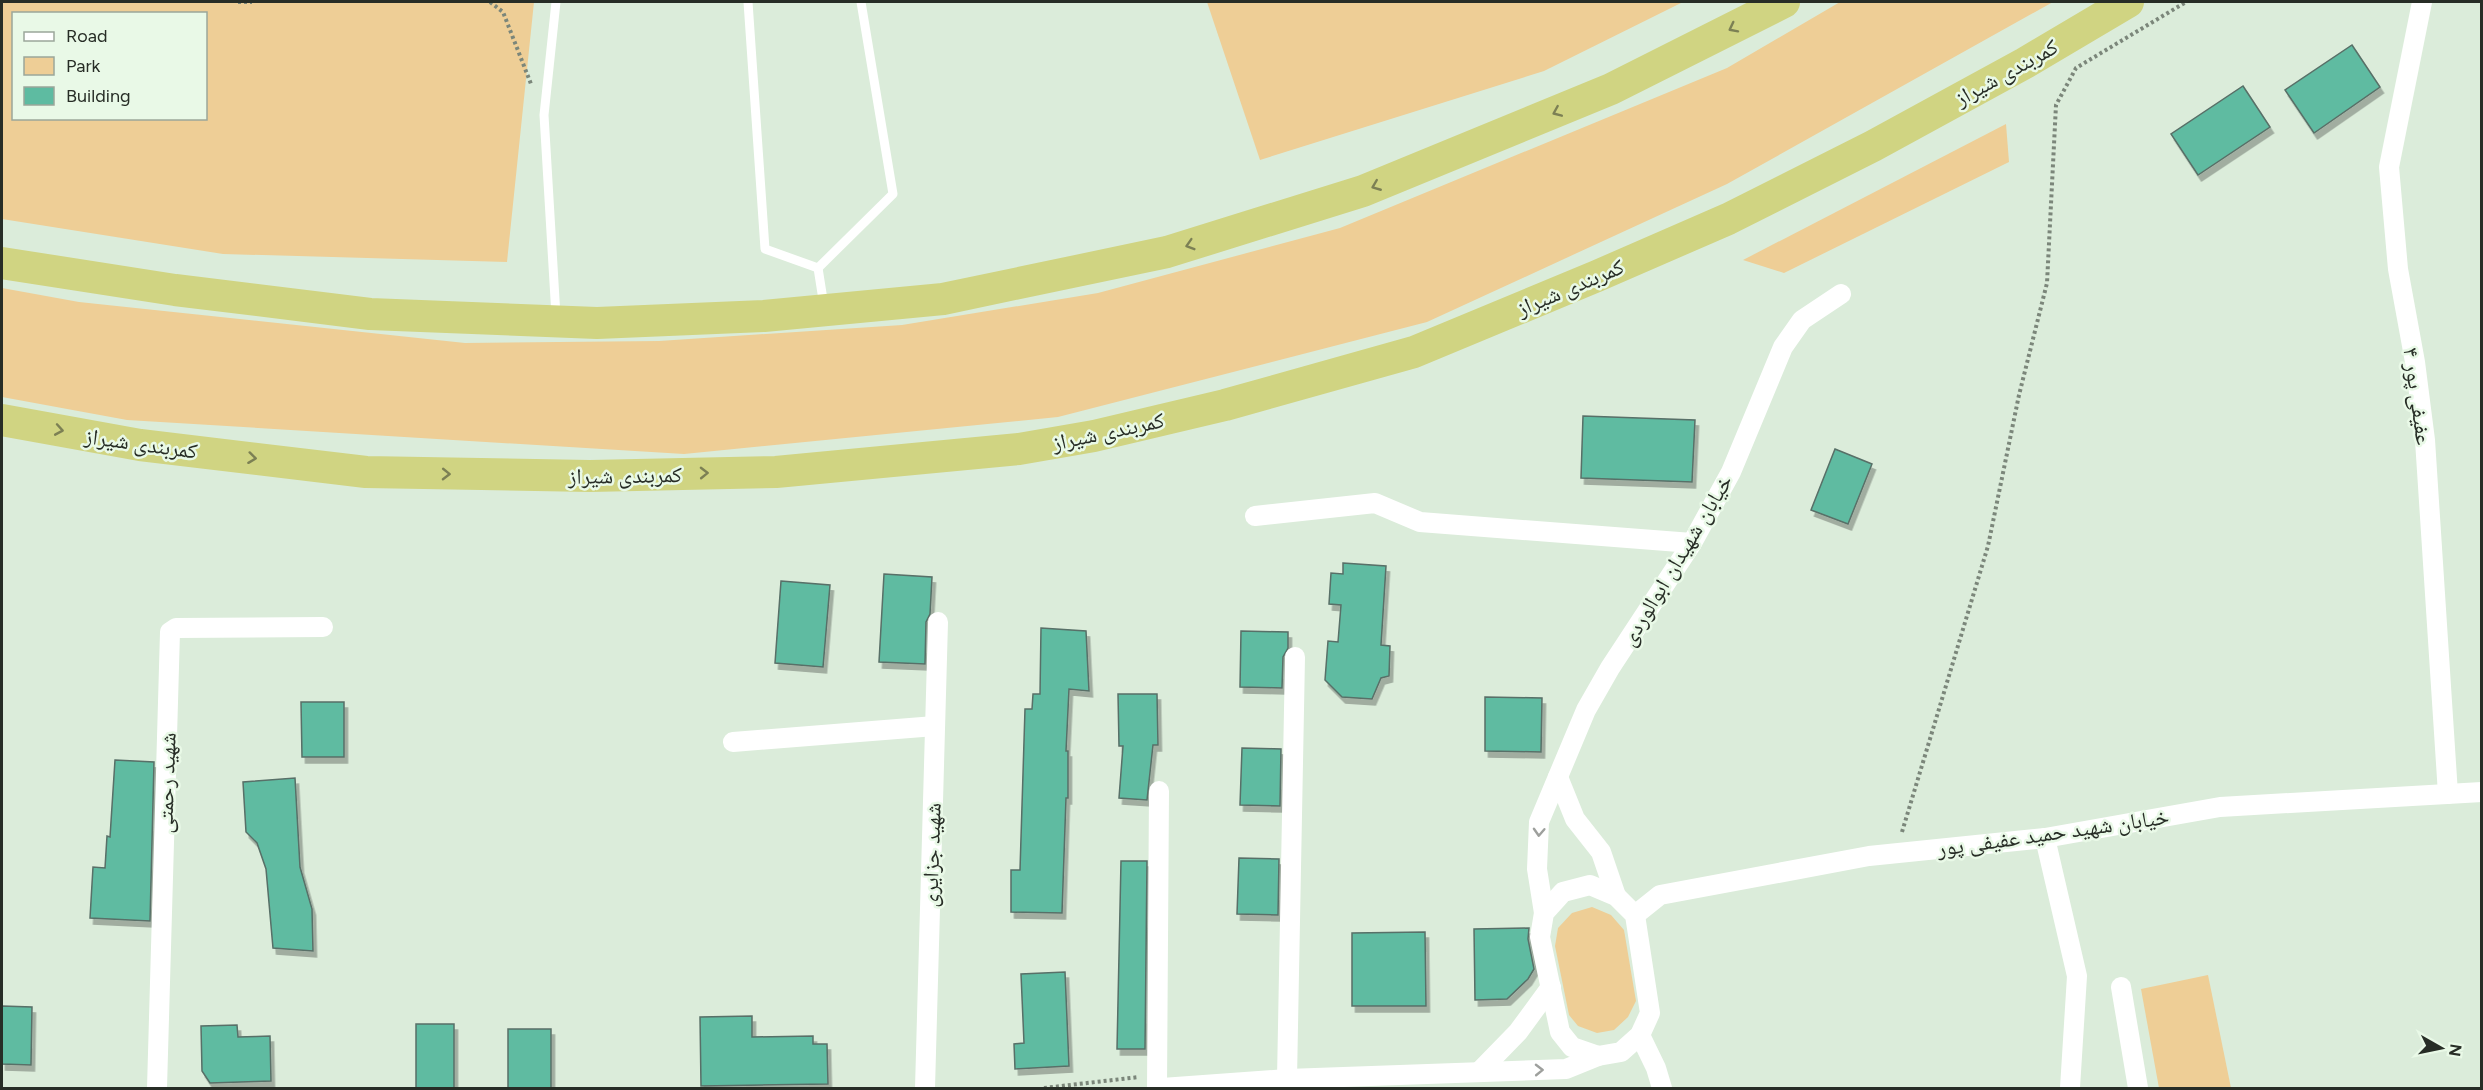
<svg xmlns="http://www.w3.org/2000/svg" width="2483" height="1090" viewBox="0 0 2483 1090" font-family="Figtree,'Noto Naskh Arabic',sans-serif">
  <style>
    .green { fill: #eece96; fill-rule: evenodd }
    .building { fill: #5ebba1; stroke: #586f67; stroke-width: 1.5; filter: url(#shadow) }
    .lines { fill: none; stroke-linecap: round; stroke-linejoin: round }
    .path { stroke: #7b867a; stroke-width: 4; stroke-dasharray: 3 3; stroke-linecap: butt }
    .service { stroke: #fff; stroke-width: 9 }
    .minor { stroke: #fff; stroke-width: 20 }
    .trunk { stroke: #d0d482; stroke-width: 32 }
    .oneway { stroke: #7c8054 }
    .oneway2 { stroke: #9ea09d }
    .labels { text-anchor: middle; stroke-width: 5; stroke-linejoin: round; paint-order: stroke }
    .street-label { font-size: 22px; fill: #272d26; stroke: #e9f9e7 }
  </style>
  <defs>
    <filter id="shadow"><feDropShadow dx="3.5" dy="6" stdDeviation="0" flood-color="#0004"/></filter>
  </defs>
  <rect width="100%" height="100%" fill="#dbecda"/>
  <g class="green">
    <path d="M2 2H534L507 262 223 254 2 219ZM14 14H206V118H14Z"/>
    <polygon points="1207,2 1683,2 1544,71 1260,160"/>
    <polygon points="1840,2 2053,2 1727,184 1427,322 1058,417 684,454 127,420 2,397 2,288 79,302 465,343 659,341 902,325 1098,293 1340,228 1727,68"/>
    <polygon points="2006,124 2009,162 1784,273 1743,260"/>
    <polygon points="1592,907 1611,915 1624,930 1636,1001 1628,1017 1614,1030 1597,1033 1578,1026 1569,1015 1555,946 1558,928 1572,913"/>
    <polygon points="2208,975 2231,1088 2159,1088 2141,989"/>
  </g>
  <g class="building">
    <polygon points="2352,45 2380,87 2314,133 2285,90"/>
    <polygon points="2243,86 2270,127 2198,175 2171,134"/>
    <polygon points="1583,416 1695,420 1692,482 1581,478"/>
    <polygon points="1835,449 1872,464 1848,524 1811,510"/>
    <polygon points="1343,563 1386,566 1381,645 1390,646 1389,676 1381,678 1372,699 1342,697 1325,680 1328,641 1338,642 1341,605 1329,604 1331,573 1343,574"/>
    <polygon points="884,574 932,577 930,614 926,622 925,664 879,662"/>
    <polygon points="781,581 830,585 823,667 775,663"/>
    <polygon points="1041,628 1086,631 1089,691 1069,689 1066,751 1068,751 1068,798 1066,798 1062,913 1011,912 1011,870 1020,870 1025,709 1032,709 1033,694 1040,694"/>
    <polygon points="1241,631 1288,632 1288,648 1283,657 1282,688 1240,687"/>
    <polygon points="1118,694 1157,694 1158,745 1153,745 1147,800 1119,798 1123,746 1119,746"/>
    <polygon points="1485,697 1542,698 1541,752 1485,751"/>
    <polygon points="301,702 344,702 344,757 302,757"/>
    <polygon points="1242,748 1281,749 1280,806 1240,805"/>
    <polygon points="115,760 154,762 150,921 90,918 93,867 105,868 107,836 110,837"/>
    <polygon points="295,778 300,867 312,909 313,951 273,948 266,869 257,843 246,832 243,782"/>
    <polygon points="1239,858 1279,859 1278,915 1237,914"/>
    <polygon points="1121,861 1147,861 1145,1049 1117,1049"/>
    <polygon points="1529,928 1528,939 1534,969 1528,979 1507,999 1475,1000 1474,929"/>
    <polygon points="1425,932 1426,1006 1352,1006 1352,933"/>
    <polygon points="1065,972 1069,1066 1015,1069 1014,1044 1024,1043 1021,974"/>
    <polygon points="2,1006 32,1007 31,1065 2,1064"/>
    <polygon points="752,1016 752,1037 813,1036 813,1044 827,1044 828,1084 701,1086 700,1017"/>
    <rect x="416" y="1024" width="38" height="64"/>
    <polygon points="237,1025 238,1037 270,1036 271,1081 210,1083 202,1071 201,1026"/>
    <rect x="508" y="1029" width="43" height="60"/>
  </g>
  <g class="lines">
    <g class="path">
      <polyline points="238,2 252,2"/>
      <polyline points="490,2 503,12 531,84"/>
      <polyline points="1902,832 1988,546 2019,395 2047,283 2056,105 2076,68 2186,2"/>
      <polyline points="1044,1088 1139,1077"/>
    </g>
    <g class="service">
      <polyline points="748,2 765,249 818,268 824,306"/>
      <polyline points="818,268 893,194 861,2"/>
      <polyline points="556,316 544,115 556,2"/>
    </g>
    <g class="minor">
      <polyline points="2422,2 2389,167 2398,269 2415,362 2425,440 2448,794"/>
      <polyline points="1255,516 1375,503 1420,522 1692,543"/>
      <polyline points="733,742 935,726"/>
      <polyline points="1558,777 1575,819 1601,852 1616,896"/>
      <polyline points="2045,838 2077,976 2070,1088"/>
      <polygon points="1590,885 1616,896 1635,915 1650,1013 1640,1035 1621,1052 1598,1056 1572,1047 1560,1032 1540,937 1544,913 1563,892"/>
      <polyline points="1544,913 1537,869 1539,822 1586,710 1610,668 1692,543 1731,472 1783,347 1802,320 1841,294"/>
      <polyline points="1635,915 1660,895 1869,856 2045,838 2220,807 2482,792"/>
      <polyline points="2121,987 2138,1088"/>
      <polyline points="1640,1035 1656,1068 1662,1088"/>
      <polyline points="1480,1071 1518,1032 1551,987"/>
      <polyline points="1287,1079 1295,657"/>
      <polyline points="157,1088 170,632 176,628 323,627"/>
      <polyline points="925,1088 938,622"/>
      <polyline points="1157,1088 1159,791"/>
      <polyline points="1162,1088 1287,1079 1566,1069 1598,1056"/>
    </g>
    <g class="trunk">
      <polyline points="2,263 175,290 370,314 597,323 764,316 943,299 1167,252 1363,191 1611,89 1784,2"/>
      <polyline points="2,420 140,445 366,472 590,476 776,472 1019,449 1094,436 1225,405 1414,352 1597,276 1728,219 1873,146 2025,63 2128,2"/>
    </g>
  </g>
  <defs><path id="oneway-chevron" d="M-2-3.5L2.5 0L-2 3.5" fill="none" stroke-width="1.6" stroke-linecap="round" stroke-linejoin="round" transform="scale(1.5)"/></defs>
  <g class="oneway">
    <use href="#oneway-chevron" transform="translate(1733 28) rotate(153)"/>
    <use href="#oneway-chevron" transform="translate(1557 112) rotate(157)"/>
    <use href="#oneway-chevron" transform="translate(1376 186) rotate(158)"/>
    <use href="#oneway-chevron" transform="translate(1190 245) rotate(163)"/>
    <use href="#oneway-chevron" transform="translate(59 430) rotate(10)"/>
    <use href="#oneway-chevron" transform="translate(252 458) rotate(7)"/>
    <use href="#oneway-chevron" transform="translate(704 473) rotate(-1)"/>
    <use href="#oneway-chevron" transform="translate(446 474) rotate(1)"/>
  </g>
  <g class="oneway2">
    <use href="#oneway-chevron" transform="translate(1539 832) rotate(93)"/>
    <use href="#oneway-chevron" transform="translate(1539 1070) rotate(-1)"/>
  </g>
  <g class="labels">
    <g class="street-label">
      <text transform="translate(2006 72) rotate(-29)" y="8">کمربندی شیراز</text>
      <text transform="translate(1570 287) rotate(-23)" y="8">کمربندی شیراز</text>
      <text transform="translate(2418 396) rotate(82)" y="8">عفیفی پور ۴</text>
      <text transform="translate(1108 431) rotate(-12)" y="8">کمربندی شیراز</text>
      <text transform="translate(141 443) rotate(8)" y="8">کمربندی شیراز</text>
      <text transform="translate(625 475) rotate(-1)" y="8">کمربندی شیراز</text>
      <text transform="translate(1676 560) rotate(-59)" y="8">خیابان شهیدان ابوالوردی</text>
      <text transform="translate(166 783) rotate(-88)" y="8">شهید رحمتی</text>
      <text transform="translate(2053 832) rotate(-8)" y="8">خیابان شهید حمید عفیفی پور</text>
      <text transform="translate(931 855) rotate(-88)" y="8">شهید جزایری</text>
    </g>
  </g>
  <rect width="2483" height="1090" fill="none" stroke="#272d26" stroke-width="6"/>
  <rect x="12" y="12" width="195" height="108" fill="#e9f9e7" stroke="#9ba79a" stroke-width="1.5"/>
  <rect x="24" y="32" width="30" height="9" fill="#ffffff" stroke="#9ba79a" stroke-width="1.5"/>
  <text x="66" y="42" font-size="18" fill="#272d26">Road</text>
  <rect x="24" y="57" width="30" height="18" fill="#eece96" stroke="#9ba79a" stroke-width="1.5"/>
  <text x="66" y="72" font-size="18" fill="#272d26">Park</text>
  <rect x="24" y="87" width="30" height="18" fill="#5ebba1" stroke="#9ba79a" stroke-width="1.5"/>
  <text x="66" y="102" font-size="18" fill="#272d26">Building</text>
  <g transform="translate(2441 1048) rotate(99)" stroke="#e9f9e7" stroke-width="4.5" paint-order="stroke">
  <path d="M0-4.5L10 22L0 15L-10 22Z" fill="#272d26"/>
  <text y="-9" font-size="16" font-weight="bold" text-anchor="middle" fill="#272d26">N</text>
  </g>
</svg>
